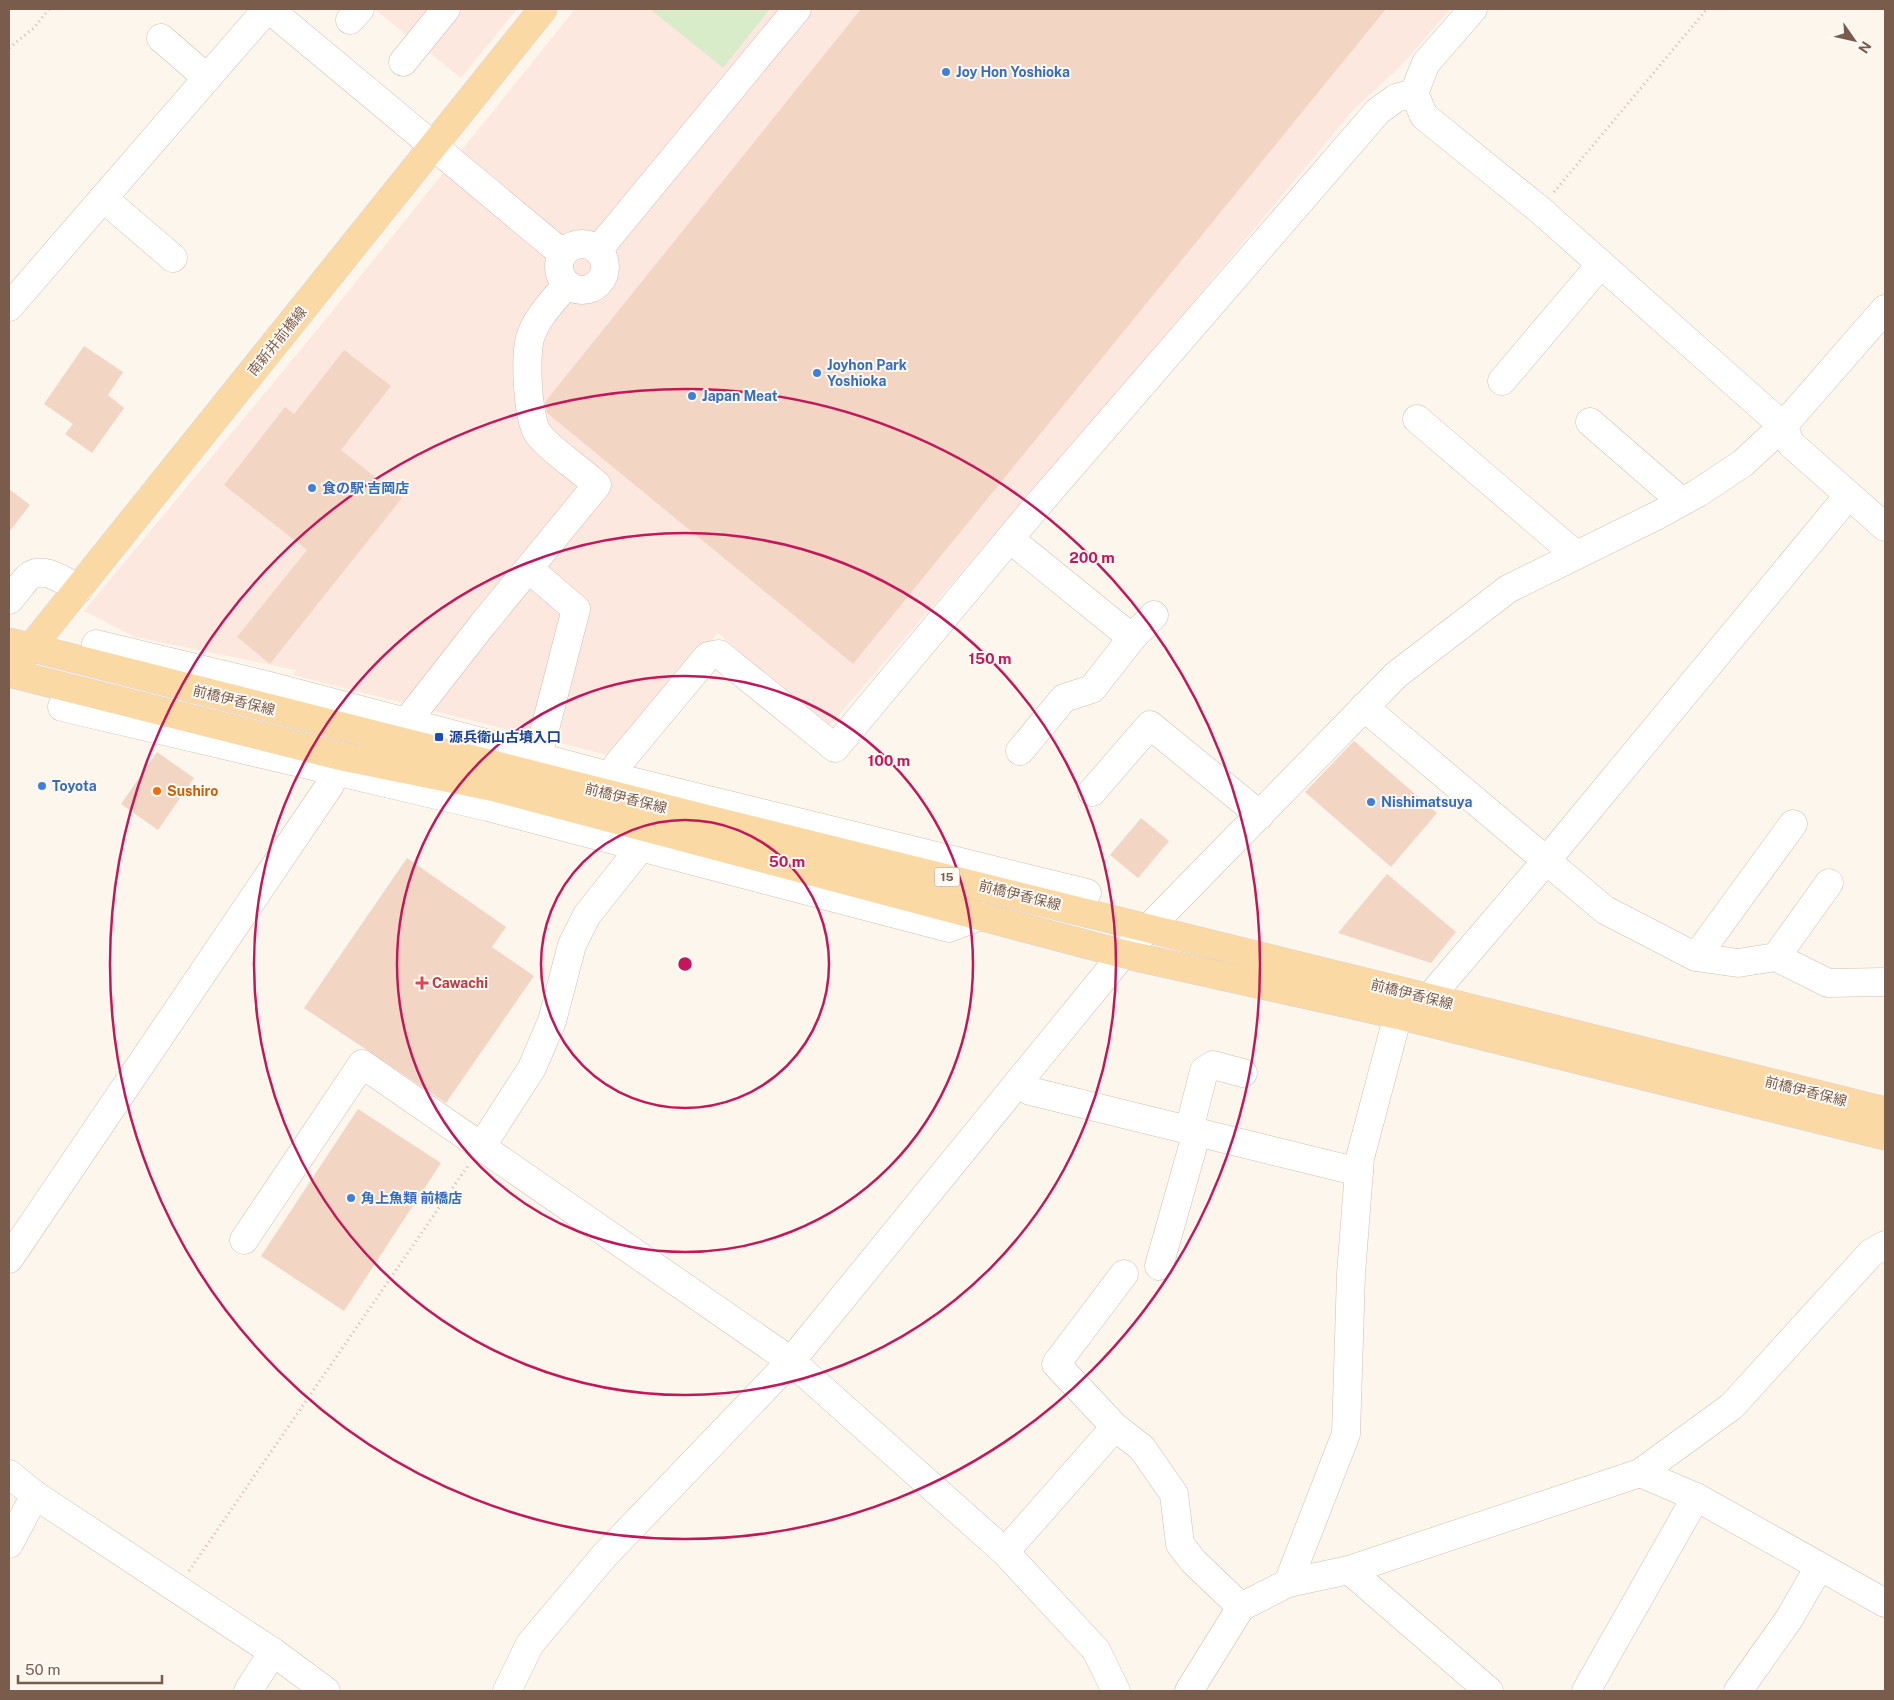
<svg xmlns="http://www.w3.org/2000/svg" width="1894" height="1700" viewBox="0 0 1894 1700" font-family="'Public Sans','Noto Sans JP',sans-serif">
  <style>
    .commercial { fill: #fde8e0 }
    .green { fill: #d8ecc9 }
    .building { fill: #f3d5c3 }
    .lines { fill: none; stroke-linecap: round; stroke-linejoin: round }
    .minor-casing { stroke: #d1beb0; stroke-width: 29 }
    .major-casing { stroke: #dad1cd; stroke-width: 29 }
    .path { stroke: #d9b8a5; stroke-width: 3; stroke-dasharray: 1 4; stroke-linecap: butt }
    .minor { stroke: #fff; stroke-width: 28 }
    .major { stroke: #fbd9a5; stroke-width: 28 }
    .ring { fill: none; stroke: #c2185b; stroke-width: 2.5 }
    .shop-dot { fill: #3f7fe0; stroke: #fffaf3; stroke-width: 2 }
    .transit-dot { fill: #1a4fb4; stroke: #fffaf3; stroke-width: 2 }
    .food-dot { fill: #e8710a; stroke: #fffaf3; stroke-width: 2 }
    .health-dot { fill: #e0444e; stroke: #fffaf3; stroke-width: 2 }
    .labels { text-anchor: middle; stroke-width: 4; stroke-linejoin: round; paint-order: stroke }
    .shield { fill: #fffaf3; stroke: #a28b7f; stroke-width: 1 }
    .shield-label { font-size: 12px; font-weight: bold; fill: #7a5c4d }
    .shop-label { font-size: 14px; font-weight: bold; fill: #366cbe; stroke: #fffaf3; text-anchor: start }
    .street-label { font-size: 14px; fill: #7a5c4d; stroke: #fffaf3 }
    .transit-label { font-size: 14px; font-weight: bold; fill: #164399; stroke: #fffaf3; text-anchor: start }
    .food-label { font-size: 14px; font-weight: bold; fill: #c56008; stroke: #fffaf3; text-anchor: start }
    .health-label { font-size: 14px; font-weight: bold; fill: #be3a42; stroke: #fffaf3; text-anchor: start }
    .centre { fill: #c2185b; stroke: #fffaf3; stroke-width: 2.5 }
    .ring-label { font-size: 15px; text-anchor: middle; font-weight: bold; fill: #c2185b; stroke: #fffaf3; stroke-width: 4; stroke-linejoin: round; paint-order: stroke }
  </style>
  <rect width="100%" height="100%" fill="#fdf6ec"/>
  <g class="commercial">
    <polygon points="374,9 517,9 461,78"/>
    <polygon points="575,9 1450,9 1401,66 1354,109 1081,437 1034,488 831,724 825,727 718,633 611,756 293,675 296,670 135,637 84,611 326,319"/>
  </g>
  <polygon class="green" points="650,9 770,9 723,68"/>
  <g class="building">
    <polygon points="861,9 1386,9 853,664 547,413 545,402"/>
    <polygon points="84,346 123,372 108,395 124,408 92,453 65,434 73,424 44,404"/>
    <polygon points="344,350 391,386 341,450 402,498 270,664 237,637 307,550 224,485 285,407 294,414"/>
    <polygon points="9,489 30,505 9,532"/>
    <polygon points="1354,741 1437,813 1391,867 1305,792"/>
    <polygon points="157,752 194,778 158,830 121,804"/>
    <polygon points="1141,818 1169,841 1138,878 1110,855"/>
    <polygon points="407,858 506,927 492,947 534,976 446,1103 304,1008"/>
    <polygon points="1387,874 1456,932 1431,963 1338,933"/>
    <polygon points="358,1109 441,1163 344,1311 261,1256"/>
  </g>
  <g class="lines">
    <g class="minor-casing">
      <g id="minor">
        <polyline points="269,9 563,254"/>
        <polyline points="1473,9 1426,63 1414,93 1424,116 1540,210 1783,426 1791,444 1885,527"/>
        <polyline points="350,20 360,9"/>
        <polyline points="161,38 207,78"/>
        <polyline points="403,62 446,9"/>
        <polyline points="103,198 173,258"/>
        <circle cx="582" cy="267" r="23"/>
        <polyline points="598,250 797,9"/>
        <polyline points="9,307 267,9"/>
        <polyline points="1502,381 1601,264"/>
        <polyline points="1417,419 1576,555"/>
        <polyline points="1590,422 1681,501"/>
        <polyline points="1010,539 1132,638"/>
        <polyline points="529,569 576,609 533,775"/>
        <path d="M9 600C16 593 21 585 27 578 42 564 64 581 79 589"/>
        <polyline points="96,644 270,686 610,776 1087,893"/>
        <polyline points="62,707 488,807 949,928 980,916"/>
        <polyline points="1364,707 1605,910 1696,957 1738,963 1776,957 1828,983 1885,982"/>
        <path d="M397 734 483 624 597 485C579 468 555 454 539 435 527 421 525 356 530 338 536 318 554 300 567 284"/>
        <polyline points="1020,751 1064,698 1092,689 1132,638 1154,615"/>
        <polyline points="602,792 618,764 708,656 719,654 835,748 1036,507 1378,111 1396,98 1414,93"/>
        <polyline points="1092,792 1150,725 1260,815"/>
        <polyline points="1696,957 1793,824"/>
        <polyline points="1776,957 1829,883"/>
        <polyline points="1429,998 1546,861 1848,496"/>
        <polyline points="1017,1084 1030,1091 1359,1172"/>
        <polyline points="1189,1130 1204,1071 1213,1065 1243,1073"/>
        <polyline points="481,1147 532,1068 552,1021 572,945 587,915 641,847 646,831"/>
        <polyline points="244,1240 362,1064 791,1361 1005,1552 1096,1650 1116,1691"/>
        <polyline points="9,1259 330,785 340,756"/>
        <polyline points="1159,1266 1197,1132"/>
        <polyline points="1124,1274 1056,1364 1115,1427 1142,1448 1174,1494 1180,1544 1193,1561 1241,1607"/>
        <polyline points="1640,1473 1696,1497 1885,1603"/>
        <polyline points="9,1474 35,1495 273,1652 326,1691"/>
        <polyline points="9,1544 35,1495"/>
        <polyline points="1005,1552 1115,1427"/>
        <polyline points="1349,1570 1489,1691"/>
        <polyline points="1288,1583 1349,1570 1640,1473 1732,1406 1871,1253 1885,1245"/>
        <polyline points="248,1691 273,1652"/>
        <polyline points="507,1691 530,1644 604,1556 791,1361 1123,954 1396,675 1508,589 1658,515 1698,493 1743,463 1783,426 1885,309"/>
        <polyline points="1189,1691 1241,1607 1288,1583 1346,1434 1351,1274 1360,1158 1398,1015"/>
        <polyline points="1586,1691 1696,1497"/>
        <polyline points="1738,1691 1789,1619 1819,1567"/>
      </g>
    </g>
    <g class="major-casing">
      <g id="major">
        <polyline points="9,642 723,823 1885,1111"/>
        <polyline points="20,661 543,9"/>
        <polyline points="9,673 340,756 493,787 1123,954 1398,1015 1885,1136"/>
      </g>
    </g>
    <g class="path">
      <polyline points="9,48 34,28 49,9"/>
      <polyline points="1554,192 1707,9"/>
      <polyline points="189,1571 469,1164"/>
    </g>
    <use href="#minor" class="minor"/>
    <use href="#major" class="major"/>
  </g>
  <g class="ring">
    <circle cx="685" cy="964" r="144"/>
    <circle cx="685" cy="964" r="288"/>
    <circle cx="685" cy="964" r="431"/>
    <circle cx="685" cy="964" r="575"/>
  </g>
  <g class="shop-dot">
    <circle cx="946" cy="72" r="5"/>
    <circle cx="817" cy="373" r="5"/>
    <circle cx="692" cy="396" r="5"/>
    <circle cx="312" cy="488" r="5"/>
    <circle cx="42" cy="786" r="5"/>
    <circle cx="1371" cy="802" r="5"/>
    <circle cx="351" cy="1198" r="5"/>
  </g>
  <rect class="transit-dot" x="434" y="732" width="10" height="10" rx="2.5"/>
  <circle class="food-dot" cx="157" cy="791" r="5"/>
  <path class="health-dot" d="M419.5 975.5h5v5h5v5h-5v5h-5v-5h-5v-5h5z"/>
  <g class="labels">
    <rect class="shield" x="934.5" y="867.5" width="25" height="19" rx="4"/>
    <g class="shield-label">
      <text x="947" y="881">15</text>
    </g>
    <g class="shop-label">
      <text x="956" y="77">Joy Hon Yoshioka</text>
      <text x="827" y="370">Joyhon Park<tspan x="827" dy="16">Yoshioka</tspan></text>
      <text x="702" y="401">Japan Meat</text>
      <text x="322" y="493">食の駅 吉岡店</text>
      <text x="52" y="791">Toyota</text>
      <text x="1381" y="807">Nishimatsuya</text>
      <text x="361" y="1203">角上魚類 前橋店</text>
    </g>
    <g class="street-label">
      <text transform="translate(277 341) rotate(-51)" y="5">南新井前橋線</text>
      <text transform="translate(234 700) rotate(14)" y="5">前橋伊香保線</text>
      <text transform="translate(626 798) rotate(14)" y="5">前橋伊香保線</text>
      <text transform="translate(1020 895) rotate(14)" y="5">前橋伊香保線</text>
      <text transform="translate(1412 994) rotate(14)" y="5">前橋伊香保線</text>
      <text transform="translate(1806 1091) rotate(14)" y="5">前橋伊香保線</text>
    </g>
    <g class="transit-label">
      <text x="449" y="742">源兵衛山古墳入口</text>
    </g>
    <g class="food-label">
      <text x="167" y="796">Sushiro</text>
    </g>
    <g class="health-label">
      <text x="432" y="988">Cawachi</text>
    </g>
  </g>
  <circle cx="685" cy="964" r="8" class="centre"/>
  <g class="ring-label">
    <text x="1092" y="563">200 m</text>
    <text x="990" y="664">150 m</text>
    <text x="889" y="766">100 m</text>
    <text x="787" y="867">50 m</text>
  </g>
  <rect width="1894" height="1700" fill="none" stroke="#7a5c4d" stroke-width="20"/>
  <g transform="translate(1854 40) rotate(124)" stroke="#fffaf3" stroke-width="4" paint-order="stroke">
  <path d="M0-4L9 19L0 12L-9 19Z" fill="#7a5c4d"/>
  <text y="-8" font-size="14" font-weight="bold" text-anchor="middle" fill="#7a5c4d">N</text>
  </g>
  <path d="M18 1675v8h144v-8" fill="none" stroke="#7a5c4d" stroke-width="2.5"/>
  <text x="25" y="1675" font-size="15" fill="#7a5c4d" stroke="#fffaf3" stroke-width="4" paint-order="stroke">50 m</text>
</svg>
